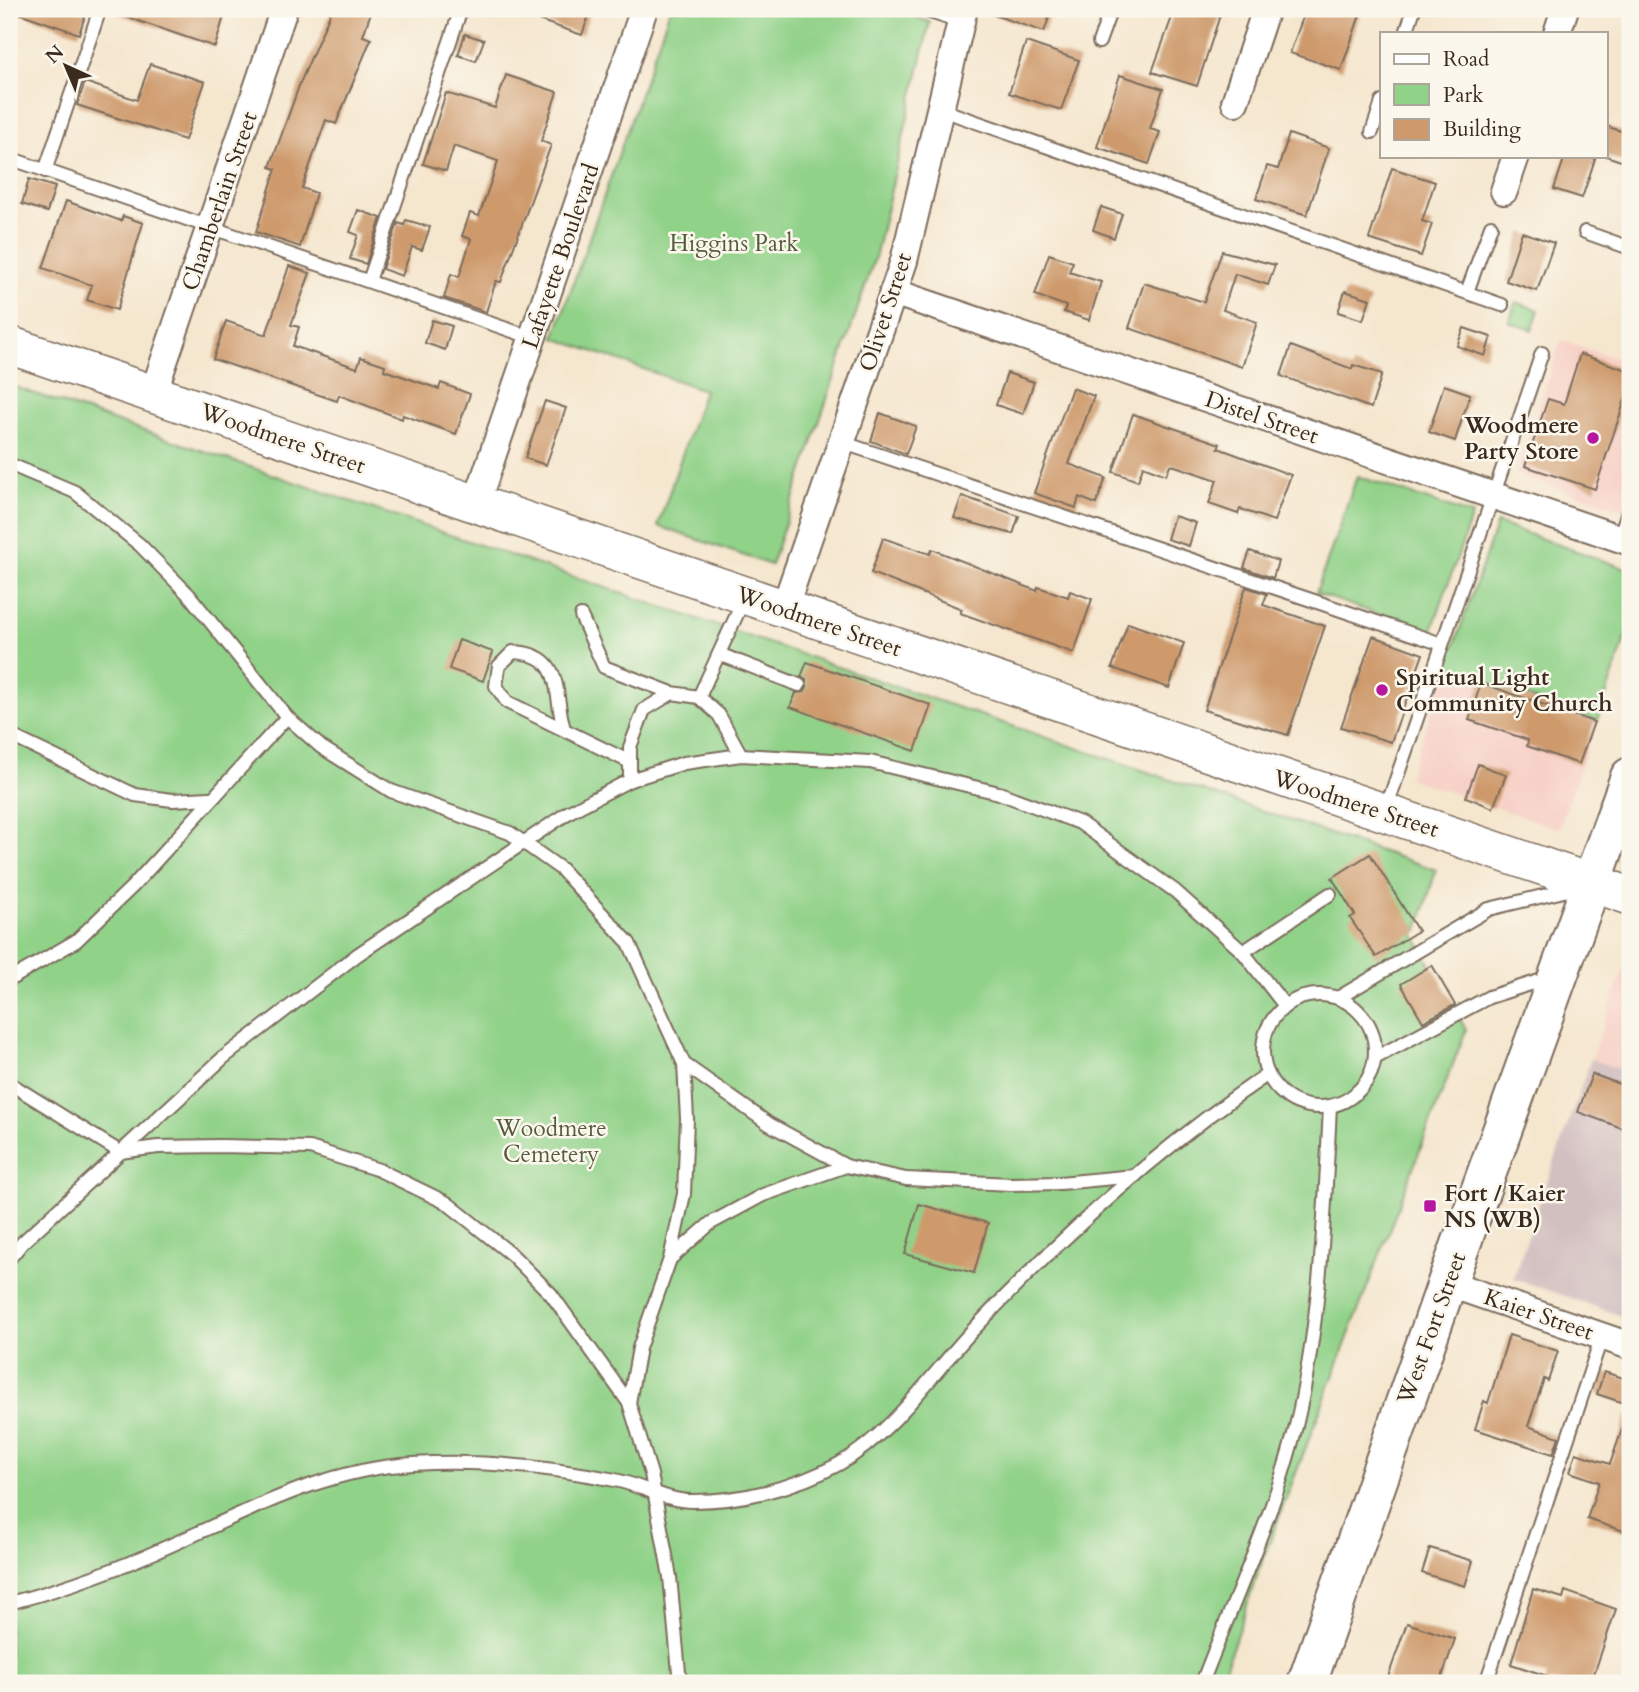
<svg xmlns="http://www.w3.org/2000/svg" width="1639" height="1692" viewBox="0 0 1639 1692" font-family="Cardo,serif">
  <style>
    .built { fill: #f7d1c7 }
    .industrial { fill: #d2bfc0 }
    .green { fill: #91d289; stroke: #667e54; stroke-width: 2 }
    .building { fill: #ce9a6c }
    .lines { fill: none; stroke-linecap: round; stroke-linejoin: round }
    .lane-casing { stroke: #7c6c5c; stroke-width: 16 }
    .street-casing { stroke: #7c6c5c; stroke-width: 30 }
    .secondary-casing { stroke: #7c6c5c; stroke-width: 40 }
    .primary-casing { stroke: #7c6c5c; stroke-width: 42 }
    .lane { stroke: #fff; stroke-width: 12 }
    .street { stroke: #fff; stroke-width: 26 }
    .secondary { stroke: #fff; stroke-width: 37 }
    .primary { stroke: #fff; stroke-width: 38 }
    .poi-dot { fill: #b5179e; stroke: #fbf7ec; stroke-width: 2.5 }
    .labels { text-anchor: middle; stroke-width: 5; stroke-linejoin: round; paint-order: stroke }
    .street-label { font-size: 23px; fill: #3b2a1e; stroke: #fbf7ec }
    .park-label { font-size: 23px; fill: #555c3e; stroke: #fbf7ec }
    .poi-label { font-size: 23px; font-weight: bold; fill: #3b2a1e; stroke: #fbf7ec; text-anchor: start }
  </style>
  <rect width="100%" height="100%" fill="#fbf7ec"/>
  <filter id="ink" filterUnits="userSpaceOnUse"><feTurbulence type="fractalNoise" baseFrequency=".0143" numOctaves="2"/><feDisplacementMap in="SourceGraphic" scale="14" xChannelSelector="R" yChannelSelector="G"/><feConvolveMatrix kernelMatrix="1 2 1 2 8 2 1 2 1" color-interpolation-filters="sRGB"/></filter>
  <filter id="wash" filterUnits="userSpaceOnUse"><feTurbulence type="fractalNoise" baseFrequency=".00686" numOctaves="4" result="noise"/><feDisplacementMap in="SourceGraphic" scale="28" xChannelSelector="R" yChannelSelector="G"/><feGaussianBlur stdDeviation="1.57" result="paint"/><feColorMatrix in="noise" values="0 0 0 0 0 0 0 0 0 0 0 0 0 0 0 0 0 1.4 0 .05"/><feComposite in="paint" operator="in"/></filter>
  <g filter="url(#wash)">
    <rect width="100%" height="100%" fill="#f5e6ce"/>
    <g class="built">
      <polygon points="1561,340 1630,363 1630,512 1516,474"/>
      <polygon points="1446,669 1597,721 1559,829 1408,778"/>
      <polygon points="1630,951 1630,1073 1591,1059"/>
    </g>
    <polygon class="industrial" points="1591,1059 1630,1073 1630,1319 1513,1278"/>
    <g class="green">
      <polygon points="670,9 893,9 930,22 876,254 771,565 658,526 704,390 554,338"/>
      <polygon points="1516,302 1539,310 1532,330 1509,322"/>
      <polygon points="9,385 1436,870 1418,930 1414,934 1466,1030 1261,1564 1220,1683 9,1683"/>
      <polygon points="1357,476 1472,515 1431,633 1316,593"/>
      <polygon points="1497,523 1630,570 1630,626 1597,721 1446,669"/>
    </g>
    <g id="blocks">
      <g class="building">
        <polygon points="16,9 73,9 86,13 79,34 16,12"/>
        <polygon points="113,9 226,9 215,47 112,12"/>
        <polygon points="332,9 372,9 363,36 371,39 336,124 326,120 302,188 316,193 300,247 256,232 276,169 270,167 300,83"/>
        <polygon points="515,9 591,9 582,35 515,12"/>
        <polygon points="985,9 1052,9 1044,32 985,12"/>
        <polygon points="1175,9 1222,9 1197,86 1152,72"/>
        <polygon points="1306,9 1362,9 1341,70 1290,53"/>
        <polygon points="465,34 484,40 476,61 458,55"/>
        <polygon points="1026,42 1079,60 1061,110 1009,93"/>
        <polygon points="150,64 205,82 185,140 77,105 85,82 137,100"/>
        <polygon points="506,75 557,92 541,141 551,145 501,282 496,281 486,312 444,298 451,274 459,277 471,239 462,236 470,213 479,216 498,161 454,146 446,171 423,164 446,93 495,108"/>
        <polygon points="1120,75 1163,89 1150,129 1160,132 1149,164 1097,147"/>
        <polygon points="1606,126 1630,134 1630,164 1606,156"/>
        <polygon points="1289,134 1329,148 1307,215 1256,199 1267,166 1278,169"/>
        <polygon points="1565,156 1596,156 1582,198 1554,189"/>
        <polygon points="1392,168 1435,182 1422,221 1432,224 1421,256 1369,239"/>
        <polygon points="29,179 55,187 47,212 22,204"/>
        <polygon points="66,201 121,221 123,216 143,223 117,310 87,300 92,285 43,268"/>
        <polygon points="1101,207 1122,214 1114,238 1093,230"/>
        <polygon points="358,210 381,218 366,264 350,259 358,235 350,232"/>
        <polygon points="406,220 430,227 422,250 412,247 402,276 382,269 398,223 404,225"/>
        <polygon points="1522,232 1554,243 1537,291 1506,281"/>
        <polygon points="1222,251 1275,265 1268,285 1235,274 1223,310 1257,322 1242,367 1129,328 1144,283 1204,302"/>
        <polygon points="1049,254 1073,262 1069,272 1101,282 1089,320 1064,312 1066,306 1035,295"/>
        <polygon points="289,266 310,273 291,325 299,327 293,346 357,368 361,357 385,365 384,370 439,389 441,383 470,394 456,434 403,415 402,419 339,395 337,401 213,359 226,321 266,335"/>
        <polygon points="1345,291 1370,299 1363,320 1338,312"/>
        <polygon points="432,320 452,326 445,350 425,343"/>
        <polygon points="1464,328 1491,337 1485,356 1457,346"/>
        <polygon points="1291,346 1352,369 1353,365 1382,374 1371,408 1281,376"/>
        <polygon points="1580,354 1630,371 1630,385 1595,489 1525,466 1548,399 1564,404"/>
        <polygon points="1007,373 1034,382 1023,414 996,405"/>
        <polygon points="1444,385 1470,394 1455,441 1429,432"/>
        <polygon points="1072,388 1094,396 1069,464 1106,478 1096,504 1079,497 1076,508 1034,493"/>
        <polygon points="545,401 566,408 546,465 525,458"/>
        <polygon points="880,413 916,426 906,454 871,441"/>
        <polygon points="1133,414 1220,444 1218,448 1291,475 1274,521 1240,509 1238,514 1209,504 1217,480 1175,466 1170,465 1166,475 1143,466 1138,481 1113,472"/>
        <polygon points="962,496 1019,516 1013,534 954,518"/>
        <polygon points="1174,516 1196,523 1189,546 1167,539"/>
        <polygon points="883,538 930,554 932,549 1037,591 1038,587 1068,597 1070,591 1092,599 1074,653 960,613 962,609 871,573"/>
        <polygon points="1250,551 1278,561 1273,578 1244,568"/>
        <polygon points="1246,587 1267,594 1263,605 1325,626 1288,735 1204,710"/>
        <polygon points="1128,623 1184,643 1169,688 1112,668"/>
        <polygon points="1373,636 1423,654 1391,742 1341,727"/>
        <polygon points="459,640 493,652 483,681 449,669"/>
        <polygon points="807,662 931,705 915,751 790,707 796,693 804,692 807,687 806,680 801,677"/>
        <polygon points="1481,683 1594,722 1579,764 1527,746 1528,740 1469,720"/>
        <polygon points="1478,764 1506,775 1493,808 1466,797"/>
        <polygon points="1370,854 1418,931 1376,957 1350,918 1355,915 1332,878"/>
        <polygon points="1432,965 1455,1005 1423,1022 1401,984"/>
        <polygon points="1592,1074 1630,1088 1630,1131 1578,1112"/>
        <polygon points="919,1204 988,1223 974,1273 905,1254"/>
        <polygon points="1509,1335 1558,1351 1548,1381 1544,1379 1528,1426 1559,1437 1553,1454 1475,1429 1484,1401 1488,1403"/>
        <polygon points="1604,1372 1630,1380 1630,1405 1597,1394"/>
        <polygon points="1627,1415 1630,1415 1630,1533 1587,1519 1599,1482 1570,1472 1576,1453 1610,1464"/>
        <polygon points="1430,1548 1473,1561 1465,1586 1422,1573"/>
        <polygon points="1533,1589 1563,1598 1565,1591 1616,1609 1591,1683 1545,1683 1547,1676 1511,1664"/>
        <polygon points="1407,1623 1455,1639 1440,1683 1386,1683"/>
      </g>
    </g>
  </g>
  <g filter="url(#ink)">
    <use href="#blocks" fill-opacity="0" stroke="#7c6c5c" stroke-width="2"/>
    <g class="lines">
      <g class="lane-casing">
        <g id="lane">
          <polyline points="921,9 960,22"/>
          <polyline points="1406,33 1414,9"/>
          <polyline points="1099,42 1111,9"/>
          <polyline points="939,109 1502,305"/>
          <polyline points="1372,132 1382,102"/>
          <polyline points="9,158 533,338"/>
          <polyline points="45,171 100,9"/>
          <polyline points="1585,232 1630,248"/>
          <polyline points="369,281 461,9"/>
          <polyline points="1467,292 1491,226"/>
          <polyline points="841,442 1442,644"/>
          <polyline points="9,464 75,492 140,545 189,595 287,717 321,747 391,791 510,833 561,869 629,943 684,1064 769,1124 846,1166 906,1179 1011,1184 1060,1183 1135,1176"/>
          <polyline points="1619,538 1630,506"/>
          <polyline points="581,616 604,667 672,693"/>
          <polyline points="719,654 799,685"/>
          <polyline points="699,697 744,599"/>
          <path d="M564 729C553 692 565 654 513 652L499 666 496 686 507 702 630 762"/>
          <polyline points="9,735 135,795 172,800 210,798"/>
          <polyline points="630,780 630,747 644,710 672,693 699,697 719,715 741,755"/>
          <polyline points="1386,809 1542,353"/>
          <polyline points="1243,952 1330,894"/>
          <polyline points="9,980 76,941 133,886 287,717"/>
          <circle cx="1319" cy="1051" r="56"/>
          <polyline points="1338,998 1489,909 1576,888"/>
          <polyline points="1375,1058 1489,997 1549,978"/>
          <polyline points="9,1083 120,1152 158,1147 221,1146 310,1148 379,1170 447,1203 511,1254 551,1294 629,1403 651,1474 670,1577 680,1683"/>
          <polyline points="9,1259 23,1242 223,1058 357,955 569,812 630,780 684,763 741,755 870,762 999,793 1080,823 1175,891 1243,952 1285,1006"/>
          <polyline points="670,1259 711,1223 763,1195 846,1166"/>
          <polyline points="629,1403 639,1348 670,1259 684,1194 687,1119 684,1064"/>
          <path d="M9 1603C56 1591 101 1575 146 1556 232 1520 317 1469 413 1464 480 1460 549 1467 615 1480 640 1485 667 1501 692 1501 742 1501 795 1488 839 1464 892 1434 931 1375 972 1331 1062 1236 1160 1147 1268 1074"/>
          <path d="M1202 1683C1235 1596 1279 1504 1299 1413 1321 1313 1325 1208 1330 1106"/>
          <polyline points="1486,1683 1602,1336"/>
        </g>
      </g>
      <g class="street-casing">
        <g id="street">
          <polyline points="1557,33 1565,9"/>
          <polyline points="1235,102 1266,9"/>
          <polyline points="1504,191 1516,156"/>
          <polyline points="893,292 1630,542"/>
          <polyline points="153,394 284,9"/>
          <polyline points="476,504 644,9"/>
          <polyline points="784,609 904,261 964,9"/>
          <polyline points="1447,1283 1630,1346"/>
        </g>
      </g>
      <g class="secondary-casing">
        <polyline id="secondary" points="9,345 1630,896"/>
      </g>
      <g class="primary-casing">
        <polyline id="primary" points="1307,1683 1447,1283 1630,777"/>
      </g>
      <use href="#lane" class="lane"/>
      <use href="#street" class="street"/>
      <use href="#secondary" class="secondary"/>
      <use href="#primary" class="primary"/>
    </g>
  </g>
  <g class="poi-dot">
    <circle cx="1593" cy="438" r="7"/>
    <circle cx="1382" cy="690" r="7"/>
    <rect x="1423" y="1199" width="14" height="14" rx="3.5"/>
  </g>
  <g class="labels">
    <g class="street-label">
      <text transform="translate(219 201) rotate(-71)" y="8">Chamberlain Street</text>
      <text transform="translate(560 256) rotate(-71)" y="8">Lafayette Boulevard</text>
      <text transform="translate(885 312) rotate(-72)" y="8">Olivet Street</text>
      <text transform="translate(1262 417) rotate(19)" y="8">Distel Street</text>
      <text transform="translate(283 438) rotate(19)" y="8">Woodmere Street</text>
      <text transform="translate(819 621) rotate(19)" y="8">Woodmere Street</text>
      <text transform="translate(1356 803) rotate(18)" y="8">Woodmere Street</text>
      <text transform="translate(1539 1314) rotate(19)" y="8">Kaier Street</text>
      <text transform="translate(1431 1328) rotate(-70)" y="8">West Fort Street</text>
    </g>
    <g class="park-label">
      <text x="734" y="251">Higgins Park</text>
      <text x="551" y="1136">Woodmere<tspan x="551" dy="26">Cemetery</tspan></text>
    </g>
    <g class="poi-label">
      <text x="1579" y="433" text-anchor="end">Woodmere<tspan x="1579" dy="26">Party Store</tspan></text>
      <text x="1396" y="685">Spiritual Light<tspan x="1396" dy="26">Community Church</tspan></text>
      <text x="1444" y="1201">Fort / Kaier<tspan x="1444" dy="26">NS (WB)</tspan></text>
    </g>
  </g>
  <rect width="1639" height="1692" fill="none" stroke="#fbf7ec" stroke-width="35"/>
  <rect x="1380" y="32" width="228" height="126" fill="#fbf7ec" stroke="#aea59a" stroke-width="2"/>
  <rect x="1394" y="54" width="35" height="10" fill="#ffffff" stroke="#aea59a" stroke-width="2"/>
  <text x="1443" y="66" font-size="21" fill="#3b2a1e">Road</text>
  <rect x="1394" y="84" width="35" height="21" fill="#91d289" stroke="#aea59a" stroke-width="2"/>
  <text x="1443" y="102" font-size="21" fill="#3b2a1e">Park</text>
  <rect x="1394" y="119" width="35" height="21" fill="#ce9a6c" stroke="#aea59a" stroke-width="2"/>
  <text x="1443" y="136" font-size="21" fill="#3b2a1e">Building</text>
  <g transform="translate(66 66) rotate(316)" stroke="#fbf7ec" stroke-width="5" paint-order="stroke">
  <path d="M0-5L12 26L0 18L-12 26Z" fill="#3b2a1e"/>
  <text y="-10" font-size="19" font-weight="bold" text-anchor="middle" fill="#3b2a1e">N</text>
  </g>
</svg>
